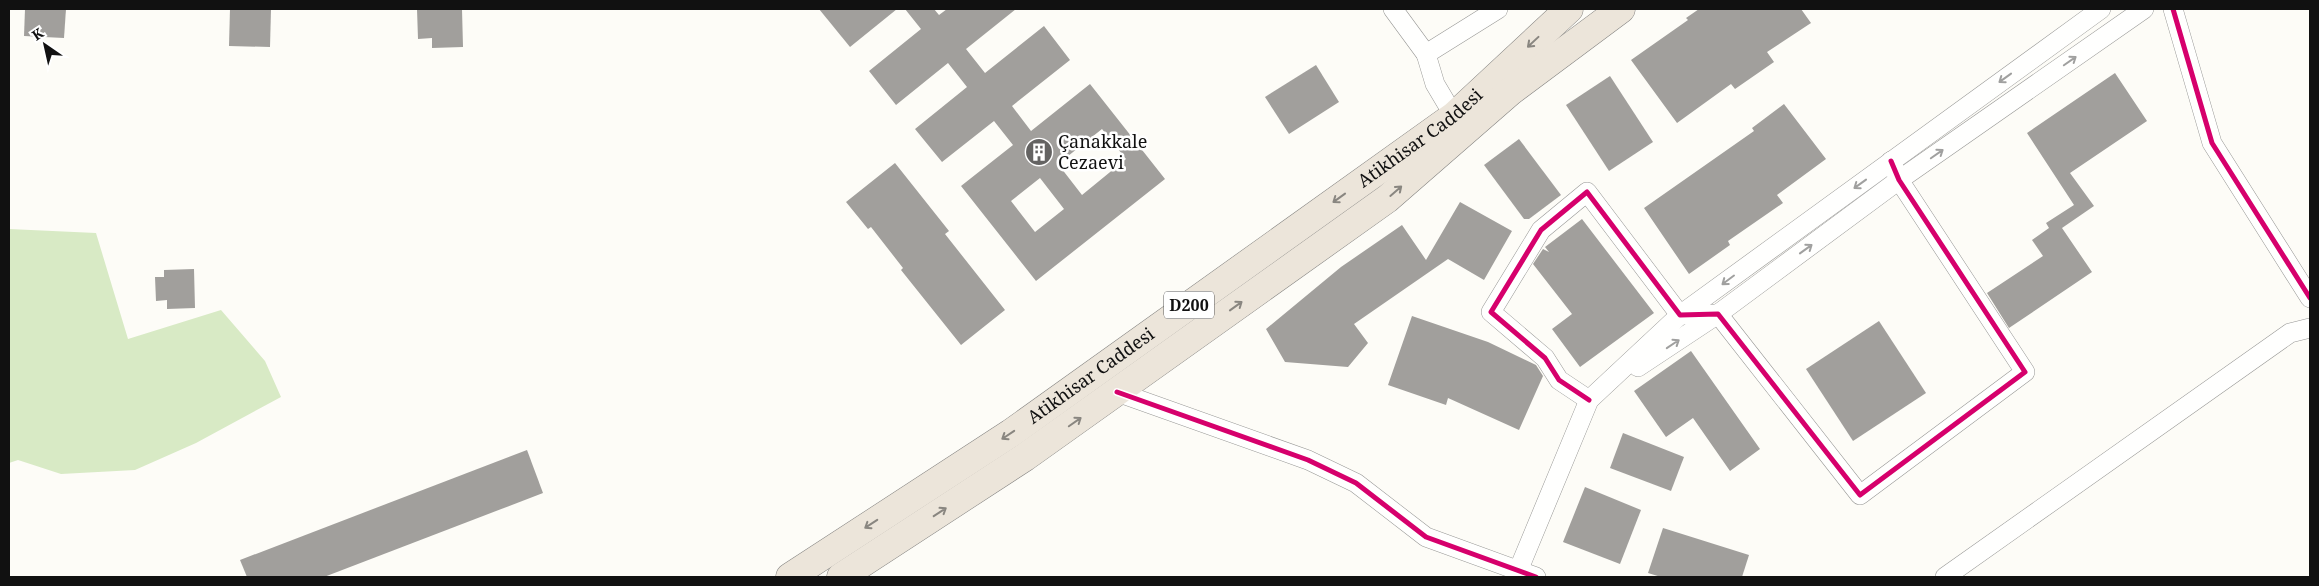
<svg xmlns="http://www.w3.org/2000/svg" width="2319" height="586" viewBox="0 0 2319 586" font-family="'Noto Serif',serif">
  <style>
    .forest { fill: #d8eac5 }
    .building { fill: #a19f9c; fill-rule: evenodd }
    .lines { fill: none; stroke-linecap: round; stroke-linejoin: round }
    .minor-casing { stroke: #979795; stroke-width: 20 }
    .trunk-casing { stroke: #858482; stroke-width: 29 }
    .minor { stroke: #fffffe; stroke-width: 19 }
    .trunk { stroke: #ece5da; stroke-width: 28 }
    .cycleway-casing { stroke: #fff; stroke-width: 8 }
    .cycleway { stroke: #d6006c; stroke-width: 5 }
    .oneway { stroke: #898680 }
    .oneway2 { stroke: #a0a09f }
    .labels { text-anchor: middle; stroke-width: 5; stroke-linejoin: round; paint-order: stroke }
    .shield { fill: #fff; stroke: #585858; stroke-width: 1 }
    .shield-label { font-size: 16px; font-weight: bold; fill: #111 }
    .street-label { font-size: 18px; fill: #111; stroke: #fff }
    .poi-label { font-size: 18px; fill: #111; stroke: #fff; text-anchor: start }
  </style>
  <rect width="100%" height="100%" fill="#fdfcf7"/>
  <polygon class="forest" points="9,229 96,233 128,339 221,310 265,361 281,397 196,443 135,470 61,474 18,460 9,463"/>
  <g class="building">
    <polygon points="25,9 66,9 64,38 24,36"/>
    <polygon points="230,9 271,9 270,47 229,46"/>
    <polygon points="417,9 462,9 463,47 432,48 432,38 418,39"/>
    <polygon points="819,9 897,9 850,47"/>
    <path d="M905 9H934L939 15 947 9H1016L966 49 985 73 1044 26 1070 60 1012 106 1031 131 1090 84 1165 179 1036 281 961 186 1013 145 994 121 942 162 915 129 967 87 948 63 896 105 869 71 921 29ZM1102 129 1126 159 1082 195 1058 164ZM1040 178 1064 209 1035 232 1011 201Z"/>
    <polygon points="1699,9 1801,9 1811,23 1767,52 1774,62 1735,89 1731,84 1677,123 1631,60 1688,20 1686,18"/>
    <polygon points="1316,65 1339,102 1289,134 1265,97"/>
    <polygon points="2115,73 2147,121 2070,173 2094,206 2062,228 2092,272 2009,328 1987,293 2043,256 2032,240 2049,228 2046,223 2074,205 2027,133"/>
    <polygon points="1610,76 1653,142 1609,171 1566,105"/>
    <polygon points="1784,104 1826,159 1777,195 1783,203 1728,241 1730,245 1689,274 1644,208 1754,131 1752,128"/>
    <polygon points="1519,139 1561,195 1529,219 1524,219 1484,165"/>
    <polygon points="895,163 949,231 945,234 1005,310 961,345 901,270 903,268 871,227 868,229 846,202"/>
    <polygon points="1460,202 1512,231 1484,280 1448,259 1354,324 1368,343 1348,367 1285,362 1266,329 1341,267 1402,225 1426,260"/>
    <polygon points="1582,219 1654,313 1580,367 1552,329 1572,314 1533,264 1543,249 1549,252 1545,247"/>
    <polygon points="194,269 195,308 167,309 167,300 156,301 155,277 164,277 164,270"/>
    <polygon points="1412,316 1488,342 1536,365 1543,376 1519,430 1448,398 1446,405 1388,385"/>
    <polygon points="1879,321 1926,393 1853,441 1806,369"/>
    <polygon points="1691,351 1760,449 1730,471 1693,418 1666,437 1634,391"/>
    <polygon points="1623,433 1684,457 1671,491 1610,468"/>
    <polygon points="527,450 543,493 324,577 247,577 240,560"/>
    <polygon points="1585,487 1641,510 1620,564 1563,542"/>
    <polygon points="1663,528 1749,555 1742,577 1661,577 1648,573"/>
  </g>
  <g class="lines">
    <g class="minor-casing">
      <g id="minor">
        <polyline points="1393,9 1426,54"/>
        <polyline points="2173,9 2212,143 2310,298"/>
        <polyline points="1454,116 1435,84 1426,54 1498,9"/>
        <polyline points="1638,367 1718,314 1899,180 2144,9"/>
        <polyline points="1117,392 1308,460 1356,483 1426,537 1536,577"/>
        <polyline points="1589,400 1559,380 1545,358 1491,312 1541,230 1587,192 1680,315 1718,314 1860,495 2025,372 1899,180 1891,161"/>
        <polyline points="1518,571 1589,400 1680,315 2101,9"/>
        <polyline points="1945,577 2290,333 2310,328"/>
      </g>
    </g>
    <g class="trunk-casing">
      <g id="trunk">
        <path id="s1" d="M790 577 1011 433 1454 116 1569 9"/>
        <polyline points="841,577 1025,457 1387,199 1511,91 1621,9"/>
      </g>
    </g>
    <use href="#minor" class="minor"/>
    <use href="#trunk" class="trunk"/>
    <g class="cycleway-casing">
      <g id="cycleway">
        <polyline points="2173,9 2212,143 2310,298"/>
        <polyline points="1117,392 1308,460 1356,483 1426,537 1536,577"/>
        <polyline points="1589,400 1559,380 1545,358 1491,312 1541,230 1587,192 1680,315 1718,314 1860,495 2025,372 1899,180 1891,161"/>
      </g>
    </g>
    <use href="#cycleway" class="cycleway"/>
  </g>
  <defs><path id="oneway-shaft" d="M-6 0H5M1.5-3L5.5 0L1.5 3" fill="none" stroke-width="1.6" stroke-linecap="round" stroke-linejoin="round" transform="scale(1.25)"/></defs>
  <g class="oneway">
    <use href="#oneway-shaft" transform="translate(1533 42) rotate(137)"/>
    <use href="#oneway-shaft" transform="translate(1396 191) rotate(-41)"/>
    <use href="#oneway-shaft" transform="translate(1339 198) rotate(144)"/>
    <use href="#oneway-shaft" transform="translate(1236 306) rotate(-36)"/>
    <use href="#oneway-shaft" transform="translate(1075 422) rotate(-35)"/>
    <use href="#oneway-shaft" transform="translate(1008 435) rotate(146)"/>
    <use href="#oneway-shaft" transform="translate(940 512) rotate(-33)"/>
    <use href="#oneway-shaft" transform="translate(871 524) rotate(147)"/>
  </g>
  <g class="oneway2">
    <use href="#oneway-shaft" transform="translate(2070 61) rotate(-35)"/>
    <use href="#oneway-shaft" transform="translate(2005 78) rotate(144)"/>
    <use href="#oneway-shaft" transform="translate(1937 154) rotate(-35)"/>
    <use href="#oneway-shaft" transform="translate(1860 184) rotate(144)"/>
    <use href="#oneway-shaft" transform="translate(1806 249) rotate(-36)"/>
    <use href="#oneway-shaft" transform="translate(1728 280) rotate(143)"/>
    <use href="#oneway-shaft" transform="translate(1673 344) rotate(-34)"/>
  </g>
  <defs>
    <g id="building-disc" transform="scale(1.4375)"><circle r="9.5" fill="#646362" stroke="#fff"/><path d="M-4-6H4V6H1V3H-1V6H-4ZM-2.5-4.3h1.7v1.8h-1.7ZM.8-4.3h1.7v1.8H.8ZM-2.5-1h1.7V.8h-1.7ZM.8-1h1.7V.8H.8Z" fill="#fff"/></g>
  </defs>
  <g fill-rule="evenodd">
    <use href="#building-disc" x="1039" y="152"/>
  </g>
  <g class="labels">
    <rect class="shield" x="1164" y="291.5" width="50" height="27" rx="4"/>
    <g class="shield-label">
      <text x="1189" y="311">D200</text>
    </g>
    <g class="street-label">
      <text dy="6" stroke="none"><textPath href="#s1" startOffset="768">Atikhisar Caddesi</textPath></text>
      <text dy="6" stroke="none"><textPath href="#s1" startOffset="362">Atikhisar Caddesi</textPath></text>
    </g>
    <g class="poi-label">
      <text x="1058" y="148">Çanakkale<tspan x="1058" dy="21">Cezaevi</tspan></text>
    </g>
  </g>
  <rect width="2319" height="586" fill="none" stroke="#111111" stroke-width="20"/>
  <g transform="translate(45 45) rotate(326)" stroke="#ffffff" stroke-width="4" paint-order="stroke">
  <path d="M0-4L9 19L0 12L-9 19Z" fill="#111111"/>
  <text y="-8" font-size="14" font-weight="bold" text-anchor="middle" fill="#111111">K</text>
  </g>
</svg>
